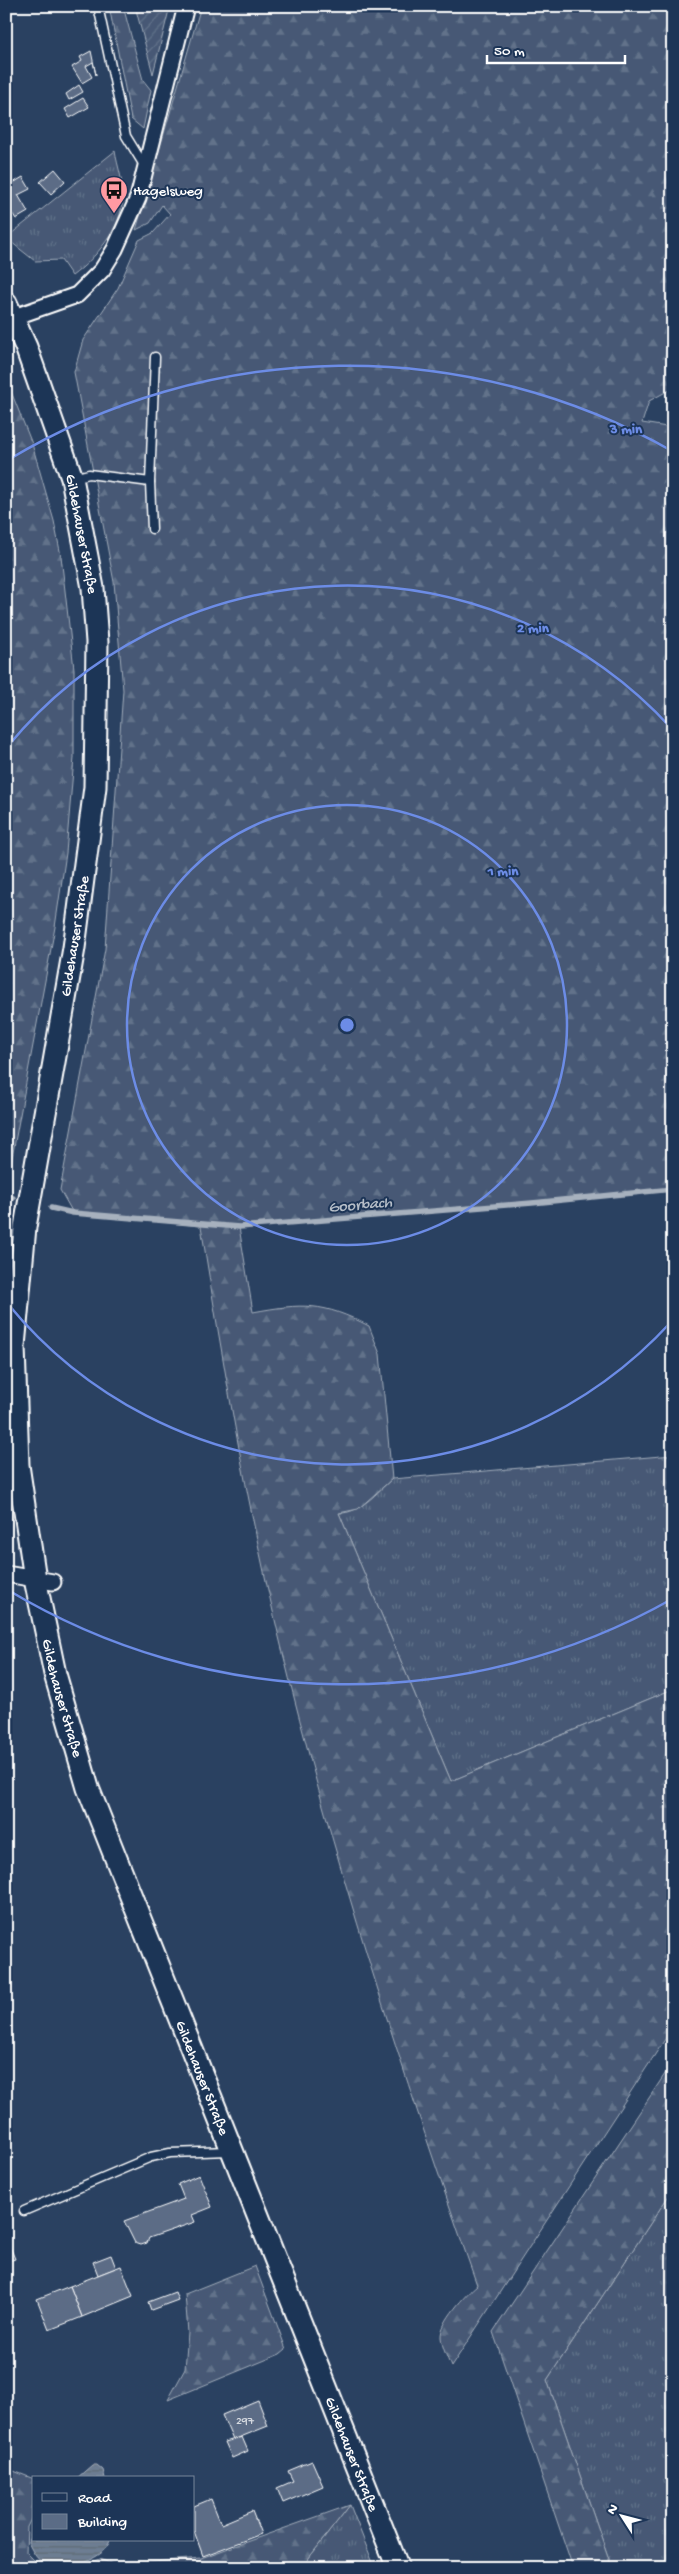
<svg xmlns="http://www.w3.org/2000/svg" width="679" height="2574" viewBox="0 0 679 2574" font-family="'Gochi Hand',sans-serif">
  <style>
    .grass { fill: url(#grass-tufts); stroke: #a2acba }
    .forest { fill: url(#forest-firs); stroke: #a2acba }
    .garden { fill: url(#garden-furrows); stroke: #a2acba }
    .water { fill: url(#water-rules); stroke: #a7b1be }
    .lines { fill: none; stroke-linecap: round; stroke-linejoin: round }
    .stream { stroke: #a7b1be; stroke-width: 5.5 }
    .building { fill: #5b6c86; stroke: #fff }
    .service-casing { stroke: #fff; stroke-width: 11 }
    .minor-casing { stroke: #fff; stroke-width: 19 }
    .secondary-casing { stroke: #fff; stroke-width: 25 }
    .service { stroke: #1d3557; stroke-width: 8 }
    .minor { stroke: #1d3557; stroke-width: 15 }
    .secondary { stroke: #1d3557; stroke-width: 21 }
    .ring { fill: none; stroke: #6c8ce6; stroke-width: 2.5 }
    .labels { text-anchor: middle; stroke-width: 4; stroke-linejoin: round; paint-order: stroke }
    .number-label { font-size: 12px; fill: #d6dae1 }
    .poi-label { font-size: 15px; fill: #fff; stroke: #1d3557; text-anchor: start }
    .street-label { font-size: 15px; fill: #fff; stroke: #1d3557 }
    .water-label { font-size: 16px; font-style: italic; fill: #b6bec8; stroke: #1d3557 }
    .centre { fill: #6c8ce6; stroke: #1d3557; stroke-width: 2.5 }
    .ring-label { font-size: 15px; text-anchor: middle; font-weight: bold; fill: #6c8ce6; stroke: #1d3557; stroke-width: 4; stroke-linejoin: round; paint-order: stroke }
  </style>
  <defs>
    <pattern id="grass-tufts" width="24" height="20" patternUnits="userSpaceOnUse" patternTransform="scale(1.25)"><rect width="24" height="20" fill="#465975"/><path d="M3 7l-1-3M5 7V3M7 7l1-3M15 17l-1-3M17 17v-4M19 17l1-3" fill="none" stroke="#62728a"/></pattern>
    <pattern id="forest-firs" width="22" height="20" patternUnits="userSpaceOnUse" patternTransform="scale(1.25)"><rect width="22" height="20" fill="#465975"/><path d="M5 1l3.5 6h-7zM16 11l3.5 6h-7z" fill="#62728a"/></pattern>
    <pattern id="garden-furrows" width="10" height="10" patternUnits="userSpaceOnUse" patternTransform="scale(1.25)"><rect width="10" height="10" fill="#465975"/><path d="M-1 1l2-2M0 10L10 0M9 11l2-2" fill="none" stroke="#62728a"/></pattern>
    <pattern id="water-rules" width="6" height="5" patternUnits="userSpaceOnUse" patternTransform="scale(1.25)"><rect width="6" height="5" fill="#6d7d92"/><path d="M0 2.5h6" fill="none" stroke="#5e6772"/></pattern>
  </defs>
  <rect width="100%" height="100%" fill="#2a4161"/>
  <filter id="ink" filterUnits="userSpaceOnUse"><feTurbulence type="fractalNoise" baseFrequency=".02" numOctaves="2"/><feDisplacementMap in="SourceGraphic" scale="10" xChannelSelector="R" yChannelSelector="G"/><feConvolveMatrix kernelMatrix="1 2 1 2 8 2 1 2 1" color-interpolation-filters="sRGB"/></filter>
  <g filter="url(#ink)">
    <g class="grass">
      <path d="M115 151C117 165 124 183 123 197 122 228 95 259 72 276L61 260 35 261 6 238Z"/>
      <path d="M673 1455V1689L451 1781 339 1513C360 1514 377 1492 392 1479Z"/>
      <polygon points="673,2189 673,2568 612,2568 547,2380"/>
      <polygon points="350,2505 375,2568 301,2568"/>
    </g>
    <g class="forest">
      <polygon points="109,6 123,6 143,80 151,90 143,129 131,119"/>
      <path d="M201 6H673V388L649 401 642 423 673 428V1189L239 1227 253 1312C302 1303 323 1302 369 1326L380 1354 392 1479 358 1509 339 1513 451 1781 673 1689V2027L451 2367C447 2357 442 2347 441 2337 440 2322 466 2294 477 2285 402 2072 332 1857 279 1637 246 1501 223 1363 201 1226L73 1213 60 1190 105 949 123 690 114 582 74 372 83 340 118 288 139 240 153 233 170 214 162 205 150 223 136 230Z"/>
      <polygon points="6,379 32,444 54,521 61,556 74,669 74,758 66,853 55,927 6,1190"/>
      <polygon points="673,2062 673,2189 547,2380 612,2568 573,2568 493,2332"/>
      <polygon points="255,2266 286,2349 280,2354 168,2400 185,2369 188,2333 185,2294"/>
      <polygon points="6,2468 34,2479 34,2513 27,2527 26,2552 42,2568 6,2568"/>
      <polygon points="350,2505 301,2568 76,2568 99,2559 116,2565 201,2558"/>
    </g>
    <polygon class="garden" points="135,6 170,6 153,74"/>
    <g class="water">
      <polygon points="92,2465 97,2465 103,2470 105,2478 77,2478"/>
      <path d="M34 2525V2540H110C107 2557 65 2572 50 2567 38 2562 33 2553 28 2542Z"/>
    </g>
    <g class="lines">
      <g class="stream">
        <polyline points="6,1197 13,1198"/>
        <polyline points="51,1208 73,1213 239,1227 532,1203 673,1189"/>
      </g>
    </g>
    <g class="building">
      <polygon points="91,51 96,75 93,62 86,66 92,77 82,83 72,67 82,61 80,57"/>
      <polygon points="79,85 83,92 69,100 66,94"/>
      <polygon points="83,98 89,107 70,118 65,109"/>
      <polygon points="55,169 65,181 51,194 40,182"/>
      <polygon points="8,175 13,183 23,177 30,189 18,195 28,212 16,219 6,204 6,177"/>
      <polygon points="199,2175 212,2207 192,2215 195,2222 149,2238 147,2243 141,2245 135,2243 124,2221 184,2199 178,2184"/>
      <polygon points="6,2237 15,2259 6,2262"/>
      <polygon points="111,2255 116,2268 98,2275 93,2262"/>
      <polygon points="121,2266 133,2296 82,2317 70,2286"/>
      <polygon points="70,2286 82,2317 49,2330 37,2299"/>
      <polygon points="175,2292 178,2300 151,2310 148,2302"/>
      <polygon points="258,2400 268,2426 233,2440 222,2415"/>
      <polygon points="242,2437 248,2451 232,2458 225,2442"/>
      <polygon points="312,2461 323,2486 283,2503 277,2488 293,2481 288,2471"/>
      <polygon points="211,2499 221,2524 252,2511 261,2534 203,2556 194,2531 194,2506"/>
    </g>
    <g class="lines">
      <g class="service-casing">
        <g id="service">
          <polyline points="98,6 126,136 145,167"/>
          <polyline points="73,478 89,474 150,482"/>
          <polyline points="152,529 150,482 155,357"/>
          <polyline points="24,2211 151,2157 170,2153 230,2151"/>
        </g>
      </g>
      <g class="minor-casing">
        <g id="minor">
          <polyline points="14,317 77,295 102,270 115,249 138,198 186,6"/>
          <polyline points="6,1574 53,1582"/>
        </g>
      </g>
      <g class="secondary-casing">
        <g id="secondary">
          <path id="s1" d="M6 303 26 347 72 478 93 588 97 642 95 787 74 948 25 1227 14 1346 18 1465 35 1579 55 1674 88 1788 398 2568"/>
        </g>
      </g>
      <use href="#service" class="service"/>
      <use href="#minor" class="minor"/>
      <use href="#secondary" class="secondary"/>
    </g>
  </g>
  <g class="ring">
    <circle cx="347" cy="1025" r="220"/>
    <path d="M671 1322A439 439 0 0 1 8 1304M8 746A439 439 0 0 1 671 728"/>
    <path d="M672 1599A659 659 0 0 1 8 1590M8 460A659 659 0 0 1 672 451"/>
  </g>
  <defs>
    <g id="bus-pin" transform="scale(1.4375)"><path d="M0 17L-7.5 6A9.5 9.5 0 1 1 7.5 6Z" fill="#ff9aa2" stroke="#1d3557"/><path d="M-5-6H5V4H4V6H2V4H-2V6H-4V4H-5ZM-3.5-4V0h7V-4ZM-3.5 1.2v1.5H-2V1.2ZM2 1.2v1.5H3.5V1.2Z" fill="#111"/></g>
  </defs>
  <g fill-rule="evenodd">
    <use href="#bus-pin" x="114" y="190"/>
  </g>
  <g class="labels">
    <g class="number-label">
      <text x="245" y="2424">297</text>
    </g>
    <g class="poi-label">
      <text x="133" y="195">Hagelsweg</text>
    </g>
    <g class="street-label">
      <text dy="5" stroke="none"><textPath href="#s1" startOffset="244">Gildehauser Straße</textPath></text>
      <text transform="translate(74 936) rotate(-81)" y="5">Gildehauser Straße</text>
      <text dy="5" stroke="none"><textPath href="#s1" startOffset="1420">Gildehauser Straße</textPath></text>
      <text dy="5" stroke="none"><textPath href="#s1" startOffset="1825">Gildehauser Straße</textPath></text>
      <text dy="5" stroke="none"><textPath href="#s1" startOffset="2230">Gildehauser Straße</textPath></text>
    </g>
    <g class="water-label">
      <text transform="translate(360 1203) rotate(-5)" y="6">Goorbach</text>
    </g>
  </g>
  <circle cx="347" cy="1025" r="8" class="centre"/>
  <g class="ring-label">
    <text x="626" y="433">3 min</text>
    <text x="533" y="632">2 min</text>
    <text x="503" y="875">1 min</text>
  </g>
  <rect width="679" height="2574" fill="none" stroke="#1d3557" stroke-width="25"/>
  <rect x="12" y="12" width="654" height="2549" fill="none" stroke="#fff" stroke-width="2" filter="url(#ink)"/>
  <rect x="32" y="2476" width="162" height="65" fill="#1d3557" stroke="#77869a"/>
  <rect x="42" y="2493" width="25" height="8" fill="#1d3557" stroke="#77869a"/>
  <text x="78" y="2502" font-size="15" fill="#ffffff">Road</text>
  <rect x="42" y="2514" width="25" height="15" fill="#5b6c86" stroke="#77869a"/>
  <text x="78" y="2526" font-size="15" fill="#ffffff">Building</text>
  <g transform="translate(622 2516) rotate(306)" stroke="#1d3557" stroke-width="4" paint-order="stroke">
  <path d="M0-4L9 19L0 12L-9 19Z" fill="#ffffff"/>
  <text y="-8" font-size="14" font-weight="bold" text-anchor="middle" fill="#ffffff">N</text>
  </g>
  <path d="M487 55v8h138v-8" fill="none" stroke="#ffffff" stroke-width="2.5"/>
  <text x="494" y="55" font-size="15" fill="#ffffff" stroke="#1d3557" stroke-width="4" paint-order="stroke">50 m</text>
</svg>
